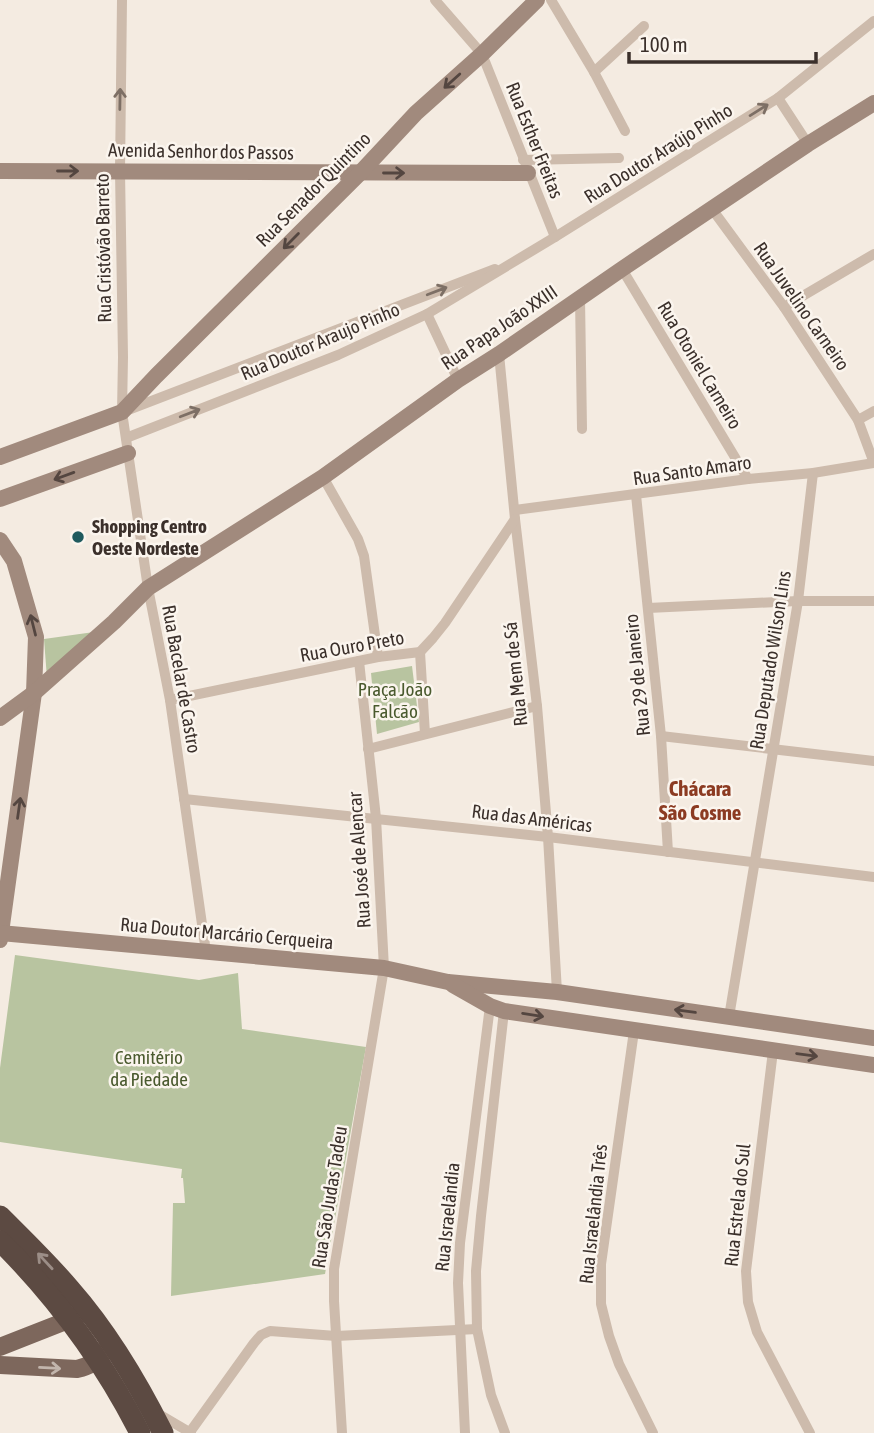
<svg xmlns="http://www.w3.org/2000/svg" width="874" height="1433" viewBox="0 0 874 1433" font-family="'Asap Condensed',sans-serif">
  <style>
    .green { fill: #b8c4a0 }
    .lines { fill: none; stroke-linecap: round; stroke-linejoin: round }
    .street { stroke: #cdbbac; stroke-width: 10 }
    .secondary { stroke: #a18a7d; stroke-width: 16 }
    .primary { stroke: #7d675c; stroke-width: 18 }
    .highway { stroke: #5c4a42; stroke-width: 21 }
    .oneway { stroke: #544640 }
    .oneway2 { stroke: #7d6f65 }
    .oneway3 { stroke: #9c8e87 }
    .oneway4 { stroke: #c2b5ac }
    .poi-dot { fill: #1f5a5e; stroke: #fbf5ee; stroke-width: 2.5 }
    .labels { text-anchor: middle; stroke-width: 5; stroke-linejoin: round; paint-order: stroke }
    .street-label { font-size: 19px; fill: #3b302b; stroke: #fbf5ee }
    .poi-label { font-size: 19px; font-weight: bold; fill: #3b302b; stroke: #fbf5ee; text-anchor: start }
    .park-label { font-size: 19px; fill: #4a5a2e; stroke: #fbf5ee }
    .neighbourhood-label { font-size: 21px; font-weight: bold; fill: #8c3b22; stroke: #fbf5ee }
  </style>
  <rect width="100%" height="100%" fill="#f4ebe1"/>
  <g class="green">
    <polygon points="94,632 47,678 44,639"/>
    <polygon points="412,666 419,722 377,734 371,673"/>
    <polygon points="15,955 199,980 238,973 242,1029 366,1047 325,1274 171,1296 173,1203 185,1203 183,1178 181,1178 182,1169 0,1142 0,1068"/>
  </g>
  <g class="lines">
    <g class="street">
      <polyline points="122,0 120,171 123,357 122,412 148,588 170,700 206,952"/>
      <polyline points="435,0 482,54 555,237"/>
      <polyline points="551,0 594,72 625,131"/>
      <polyline points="594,72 644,26"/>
      <polyline points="778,98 808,144"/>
      <polyline points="523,160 619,158"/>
      <polyline points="712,209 784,307 858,420 874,463"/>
      <polyline points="622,269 748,479"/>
      <polyline points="580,298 582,429"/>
      <polyline points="784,307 874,254"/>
      <polyline points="427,314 458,380"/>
      <polyline points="499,354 515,519 537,706 548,837 557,992"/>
      <polyline points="128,410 495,269"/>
      <polyline points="858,420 874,411"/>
      <polyline points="126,438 338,355 427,314 555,237 778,98 874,21"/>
      <polyline points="323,477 358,539 364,556 378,657"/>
      <polyline points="636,495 661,736 668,852"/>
      <polyline points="515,510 748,479 813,473 874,463"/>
      <polyline points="648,608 798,601 874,601"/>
      <polyline points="420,652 425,734"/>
      <polyline points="170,700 378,657 420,652 433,638 445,623 515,519"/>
      <polyline points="661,736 874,761"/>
      <polyline points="368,749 537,706"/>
      <polyline points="184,799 548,837 874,877"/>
      <polyline points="504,1011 481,1216 476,1271 477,1329 491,1395 505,1433"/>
      <polyline points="729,1017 798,601 813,473"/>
      <polyline points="634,1031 601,1264 601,1304 609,1336 619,1364 653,1433"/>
      <polyline points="773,1051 746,1271 748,1302 757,1332 810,1433"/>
      <polyline points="157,1413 191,1433"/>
      <polyline points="190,1432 254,1343 261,1335 270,1331 336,1336 477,1329"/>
      <polyline points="342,1433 334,1301 334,1269 384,968 376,818 359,661"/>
      <polyline points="465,1433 458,1283 460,1243 490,1006"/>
    </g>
    <g class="secondary">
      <polyline points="0,171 528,173"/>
      <polyline points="0,457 122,412 156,376 360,173 416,113 482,54 537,0"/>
      <polyline points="0,499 128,453"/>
      <polyline points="0,540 14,561 36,637 34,693 0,940"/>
      <polyline points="0,718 34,693 114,622 148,588 323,477 458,380 499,354 622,269 808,144 874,103"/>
      <polyline points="0,933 384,968 448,982 557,992 874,1038"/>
      <polyline points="453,985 490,1006 504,1011 874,1065"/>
    </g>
    <g class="primary">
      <polyline points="0,1347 71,1319 81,1313"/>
      <path d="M0 1365 77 1369C90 1366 97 1361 105 1351"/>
    </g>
    <g class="highway">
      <path d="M0 1216C24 1240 48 1263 70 1289 106 1330 139 1385 163 1433"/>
      <path d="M0 1241C58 1299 103 1360 140 1433"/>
    </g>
  </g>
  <defs><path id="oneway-shaft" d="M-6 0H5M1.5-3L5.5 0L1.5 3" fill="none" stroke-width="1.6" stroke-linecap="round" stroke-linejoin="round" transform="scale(1.75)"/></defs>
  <g class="oneway">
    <use href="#oneway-shaft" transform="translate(452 81) rotate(138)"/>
    <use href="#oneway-shaft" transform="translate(68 171)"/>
    <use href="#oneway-shaft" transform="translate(394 173)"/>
    <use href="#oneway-shaft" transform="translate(291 241) rotate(135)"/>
    <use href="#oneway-shaft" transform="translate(64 476) rotate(160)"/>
    <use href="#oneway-shaft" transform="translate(33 625) rotate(-104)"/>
    <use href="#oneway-shaft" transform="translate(19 808) rotate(-82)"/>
    <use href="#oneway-shaft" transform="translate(685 1011) rotate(-172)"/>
    <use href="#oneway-shaft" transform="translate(533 1015) rotate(9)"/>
    <use href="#oneway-shaft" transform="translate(807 1055) rotate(8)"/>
  </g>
  <g class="oneway2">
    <use href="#oneway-shaft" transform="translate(120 99) rotate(-89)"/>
    <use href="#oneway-shaft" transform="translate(759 110) rotate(-32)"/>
    <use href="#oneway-shaft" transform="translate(437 291) rotate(-21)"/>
    <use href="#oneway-shaft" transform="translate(190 413) rotate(-21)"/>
  </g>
  <use class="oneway3" href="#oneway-shaft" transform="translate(45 1261) rotate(-133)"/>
  <use class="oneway4" href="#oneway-shaft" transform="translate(50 1368) rotate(3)"/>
  <circle class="poi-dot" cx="78" cy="537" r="7"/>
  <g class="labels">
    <g class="street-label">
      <text transform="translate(535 140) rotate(68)" y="7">Rua Esther Freitas</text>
      <text transform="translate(201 151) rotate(1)" y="7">Avenida Senhor dos Passos</text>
      <text transform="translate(658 153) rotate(-32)" y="7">Rua Doutor Araújo Pinho</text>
      <text transform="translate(313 189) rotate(-45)" y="7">Rua Senador Quintino</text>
      <text transform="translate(103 248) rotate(-91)" y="7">Rua Cristóvão Barreto</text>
      <text transform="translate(802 306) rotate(55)" y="7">Rua Juvelino Carneiro</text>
      <text transform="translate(499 327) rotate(-34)" y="7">Rua Papa João XXIII</text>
      <text transform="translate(320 341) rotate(-23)" y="7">Rua Doutor Araujo Pinho</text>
      <text transform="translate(700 365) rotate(59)" y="7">Rua Otoniel Carneiro</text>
      <text transform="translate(692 470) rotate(-8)" y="7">Rua Santo Amaro</text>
      <text transform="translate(352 646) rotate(-10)" y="7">Rua Ouro Preto</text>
      <text transform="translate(770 660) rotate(-81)" y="7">Rua Deputado Wilson Lins</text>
      <text transform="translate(515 674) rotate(-96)" y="7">Rua Mem de Sá</text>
      <text transform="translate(637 675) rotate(-96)" y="7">Rua 29 de Janeiro</text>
      <text transform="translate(182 679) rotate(80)" y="7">Rua Bacelar de Castro</text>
      <text transform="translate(532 818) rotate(7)" y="7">Rua das Américas</text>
      <text transform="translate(359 860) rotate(-94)" y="7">Rua José de Alencar</text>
      <text transform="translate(227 933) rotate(5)" y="7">Rua Doutor Marcário Cerqueira</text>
      <text transform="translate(329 1197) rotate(-81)" y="7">Rua São Judas Tadeu</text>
      <text transform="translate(737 1205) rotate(-84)" y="7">Rua Estrela do Sul</text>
      <text transform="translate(593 1214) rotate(-84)" y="7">Rua Israelândia Três</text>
      <text transform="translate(447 1217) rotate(-84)" y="7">Rua Israelândia</text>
    </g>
    <g class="poi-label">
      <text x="92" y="533">Shopping Centro<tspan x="92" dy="22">Oeste Nordeste</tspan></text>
    </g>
    <g class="park-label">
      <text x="395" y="696">Praça João<tspan x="395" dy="22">Falcão</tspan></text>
      <text x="149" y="1064">Cemitério<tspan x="149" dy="22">da Piedade</tspan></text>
    </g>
    <g class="neighbourhood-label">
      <text x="700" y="796">Chácara<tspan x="700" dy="24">São Cosme</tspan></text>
    </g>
  </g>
  <path d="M629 52v10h187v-10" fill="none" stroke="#3b302b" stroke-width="3.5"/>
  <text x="640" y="52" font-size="21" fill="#3b302b" stroke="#fbf5ee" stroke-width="5" paint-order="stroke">100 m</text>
</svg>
